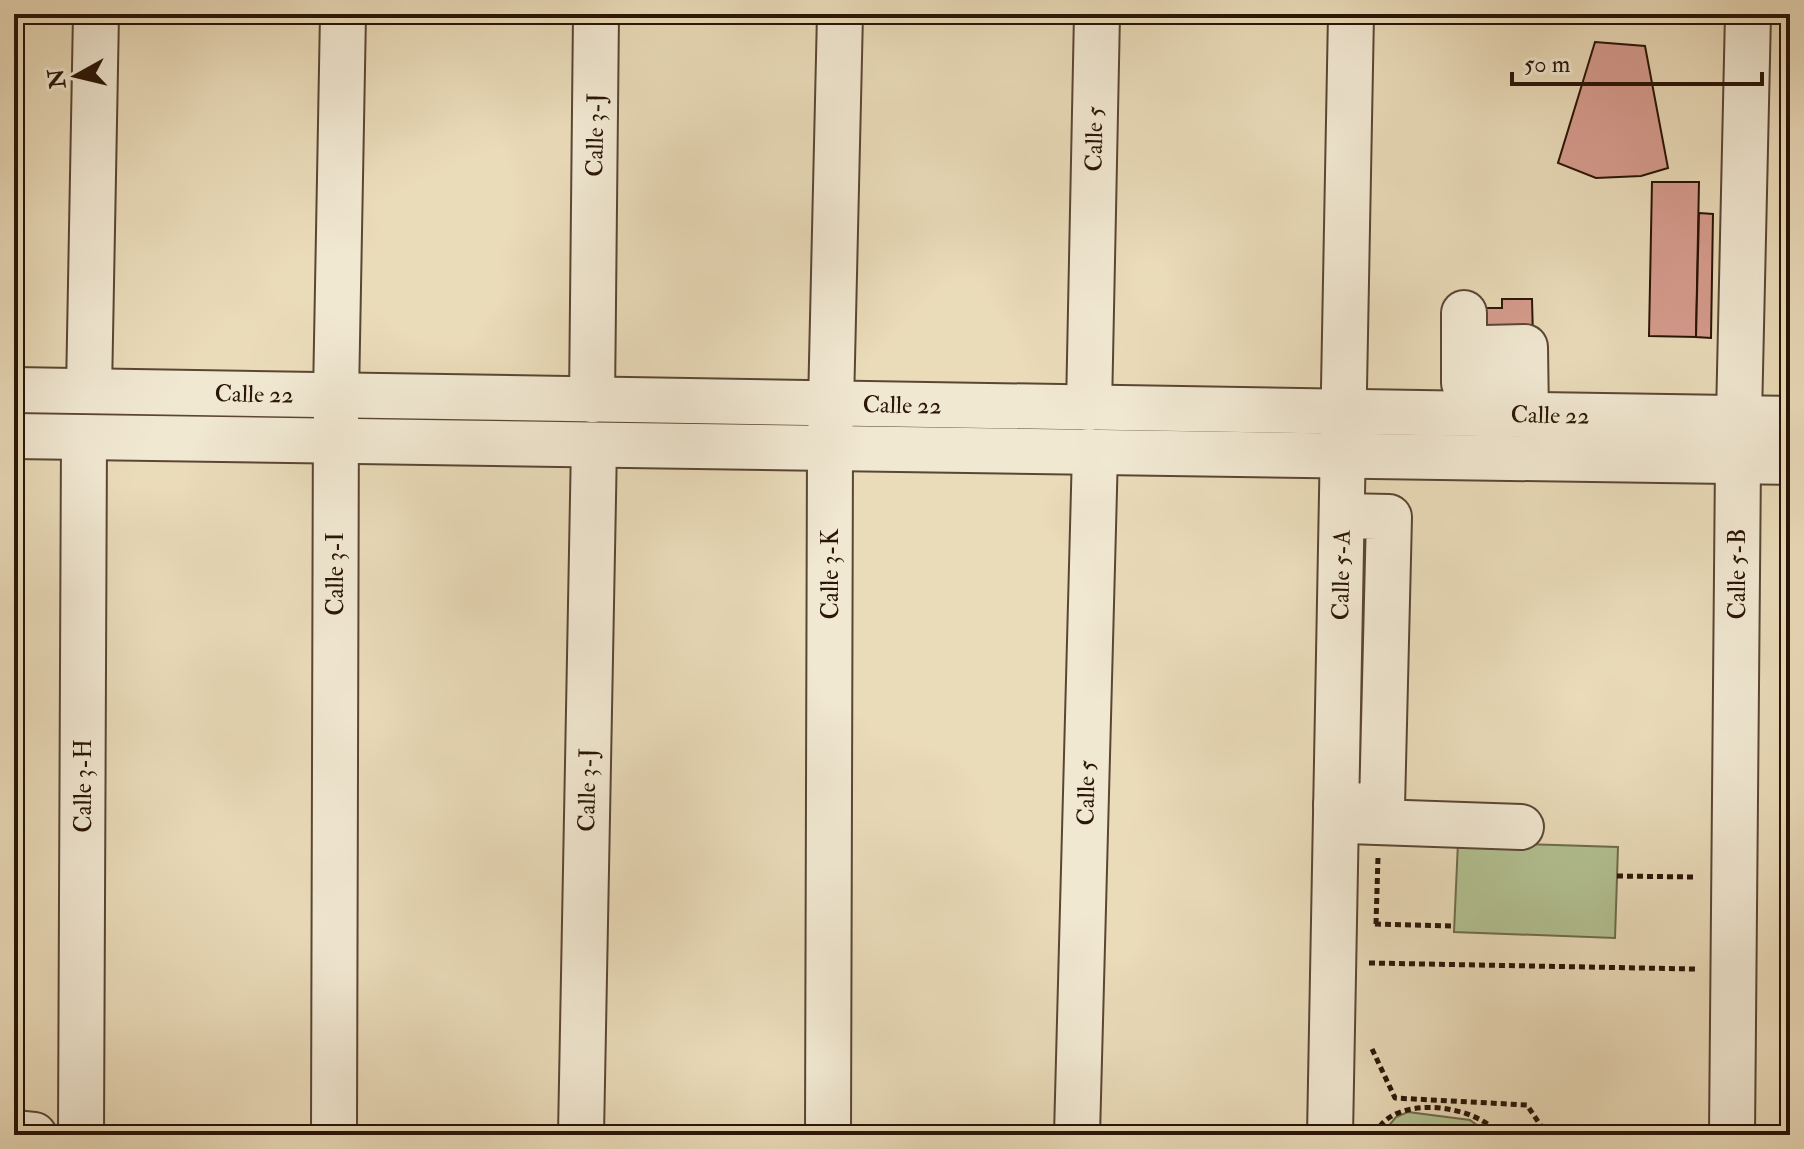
<svg xmlns="http://www.w3.org/2000/svg" width="1804" height="1149" viewBox="0 0 1804 1149" font-family="'IM FELL Double Pica',serif">
  <style>
    .green { fill: #b2c192; stroke: #6e6b4c; stroke-width: 2 }
    .building { fill: #d69c8e; stroke: #2a1507; stroke-width: 2 }
    .lines { fill: none; stroke-linecap: round; stroke-linejoin: round }
    .minor-casing { stroke: #5a4634; stroke-width: 48 }
    .path { stroke: #2a1507; stroke-width: 5; stroke-dasharray: 6 4; stroke-linecap: butt }
    .minor { stroke: #f1e8d2; stroke-width: 44 }
    .labels { text-anchor: middle; stroke-width: 6; stroke-linejoin: round; paint-order: stroke }
    .street-label { font-size: 24px; fill: #2a1507; stroke: #f1e8d2 }
  </style>
  <rect width="100%" height="100%" fill="#eadbb9"/>
  <filter id="stains"><feTurbulence type="fractalNoise" baseFrequency=".0025" numOctaves="4"/><feColorMatrix values="0 0 0 0 .2 0 0 0 0 .09 0 0 0 0 .02 0 0 0 .5 -.17"/></filter>
  <radialGradient id="worn" r=".72"><stop offset=".6" stop-color="#630" stop-opacity="0"/><stop offset="1" stop-color="#630" stop-opacity=".3"/></radialGradient>
  <g class="green">
    <polygon points="1458,842 1618,847 1615,938 1454,932"/>
    <polygon points="1408,1112 1470,1120 1490,1135 1381,1135 1396,1117"/>
  </g>
  <g class="building">
    <polygon points="1595,42 1645,46 1668,168 1641,176 1596,178 1558,163"/>
    <polygon points="1652,182 1699,182 1696,337 1649,336"/>
    <polygon points="1699,213 1713,214 1711,338 1696,337"/>
    <polygon points="1502,299 1532,299 1533,338 1477,339 1476,308 1502,308"/>
  </g>
  <g class="lines">
    <g class="minor-casing">
      <g id="minor">
        <polyline points="1464,313 1464,383"/>
        <polyline points="14,390 1790,419"/>
        <polyline points="89,391 96,14"/>
        <polyline points="592,400 596,14"/>
        <polyline points="1089,408 1097,14"/>
        <polyline points="1487,414 1485,348 1525,347 1526,415"/>
        <polyline points="14,436 1790,462"/>
        <polyline points="1336,805 1382,806 1389,517 1342,516"/>
        <polyline points="1348,821 1521,827"/>
        <polyline points="14,1133 34,1135"/>
        <polyline points="81,1135 84,437"/>
        <polyline points="334,1135 336,396 343,14"/>
        <polyline points="581,1135 594,445"/>
        <polyline points="828,1135 830,448 840,14"/>
        <polyline points="1077,1135 1095,452"/>
        <polyline points="1330,1135 1351,14"/>
        <polyline points="1732,1135 1738,461 1748,14"/>
      </g>
    </g>
    <g class="path">
      <polyline points="1617,876 1696,877"/>
      <polyline points="1375,924 1454,926"/>
      <polyline points="1376,924 1378,857"/>
      <polyline points="1369,963 1695,969"/>
      <polyline points="1372,1049 1395,1098 1527,1105 1547,1135"/>
      <path d="M1375 1135C1391 1093 1477 1104 1499 1135"/>
    </g>
    <use href="#minor" class="minor"/>
  </g>
  <g class="labels">
    <g class="street-label">
      <text transform="translate(595 135) rotate(-89)" y="8">Calle 3-J</text>
      <text transform="translate(1094 139) rotate(-89)" y="8">Calle 5</text>
      <text transform="translate(254 394) rotate(1)" y="8">Calle 22</text>
      <text transform="translate(902 405) rotate(1)" y="8">Calle 22</text>
      <text transform="translate(1550 415) rotate(1)" y="8">Calle 22</text>
      <text transform="translate(335 574) rotate(-90)" y="8">Calle 3-I</text>
      <text transform="translate(830 574) rotate(-90)" y="8">Calle 3-K</text>
      <text transform="translate(1737 574) rotate(-90)" y="8">Calle 5-B</text>
      <text transform="translate(1341 575) rotate(-89)" y="8">Calle 5-A</text>
      <text transform="translate(83 786) rotate(-90)" y="8">Calle 3-H</text>
      <text transform="translate(587 790) rotate(-89)" y="8">Calle 3-J</text>
      <text transform="translate(1086 793) rotate(-89)" y="8">Calle 5</text>
    </g>
  </g>
  <rect width="1804" height="1149" fill="none" stroke="#eadbb9" stroke-width="48"/>
  <rect x="16" y="16" width="1772" height="1117" fill="none" stroke="#2a1507" stroke-width="4"/>
  <rect x="24" y="24" width="1756" height="1101" fill="none" stroke="#2a1507" stroke-width="2"/>
  <g transform="translate(76 76) rotate(262)" stroke="#f1e8d2" stroke-width="6" paint-order="stroke">
  <path d="M0-6L14 30L0 20L-14 30Z" fill="#2a1507"/>
  <text y="-12" font-size="22" font-weight="bold" text-anchor="middle" fill="#2a1507">N</text>
  </g>
  <path d="M1512 72v12h250v-12" fill="none" stroke="#2a1507" stroke-width="4"/>
  <text x="1524" y="72" font-size="24" fill="#2a1507" stroke="#f1e8d2" stroke-width="6" paint-order="stroke">50 m</text>
  <rect width="100%" height="100%" filter="url(#stains)"/>
  <rect width="100%" height="100%" fill="url(#worn)"/>
</svg>
